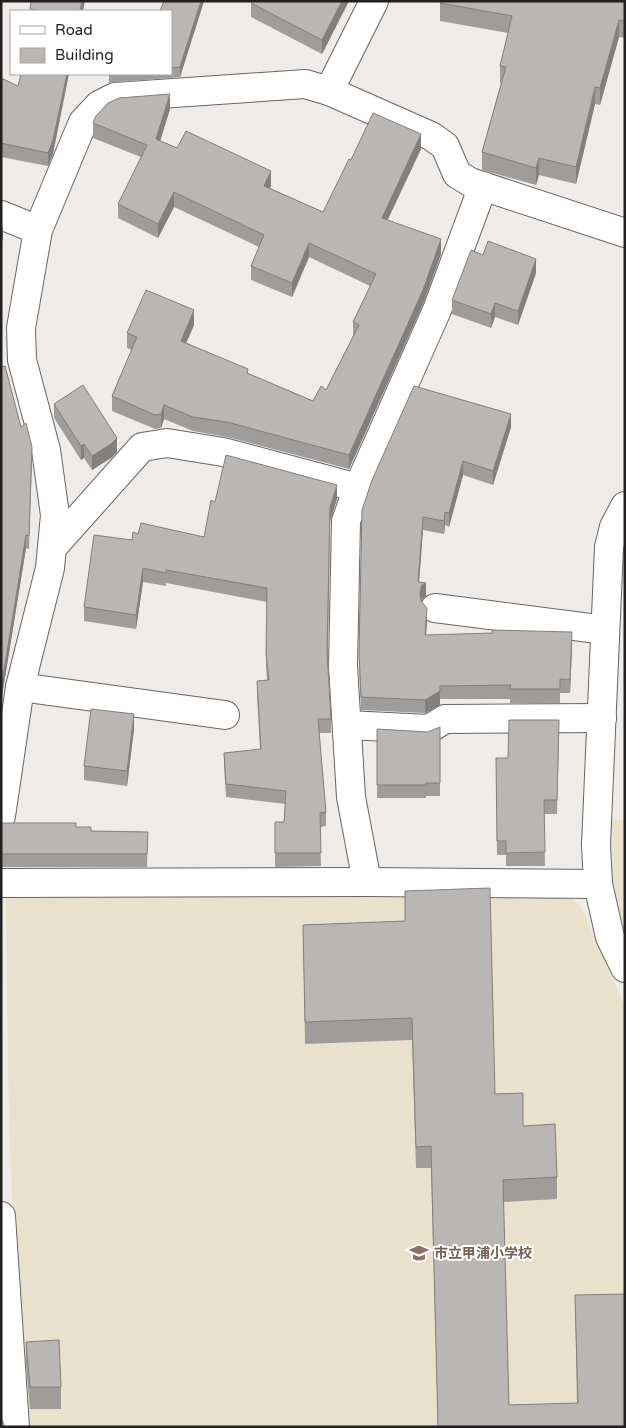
<svg xmlns="http://www.w3.org/2000/svg" width="626" height="1428" viewBox="0 0 626 1428" font-family="'Varela Round','Noto Sans JP',sans-serif">
  <style>
    .education { fill: #eae1cc }
    .lines { fill: none; stroke-linecap: round; stroke-linejoin: round }
    .street-casing { stroke: #686463; stroke-width: 30 }
    .street { stroke: #fff; stroke-width: 28 }
    .wall { fill: #9f9d9b }
    .shaded-wall { fill: #827f7e }
    .building { fill: #b9b6b4; stroke: #827f7e }
    .labels { text-anchor: middle; stroke-width: 4; stroke-linejoin: round; paint-order: stroke }
    .education-label { font-size: 14px; font-weight: bold; fill: #785e54; stroke: #fff; text-anchor: start }
  </style>
  <rect width="100%" height="100%" fill="#eeebe9"/>
  <g class="education">
    <polygon points="610,819 625,820 625,921 618,920 610,889"/>
    <polygon points="6,892 568,893 582,909 625,1007 625,1427 25,1427 11,1176 8,1073"/>
  </g>
  <g class="lines">
    <g class="street-casing">
      <g id="street">
        <polyline points="329,91 374,1"/>
        <polyline points="1,215 38,230"/>
        <polyline points="625,506 614,527 609,547 596,845 598,884 610,937 625,968"/>
        <polyline points="52,548 142,447 167,443 223,452 358,488"/>
        <polyline points="435,608 605,630"/>
        <polyline points="20,687 225,715"/>
        <polyline points="347,725 429,729 445,719 602,718"/>
        <polyline points="1,816 20,687 50,568 55,515 46,450 22,360 21,328 38,230 83,122 99,105 115,97 305,84 329,91 431,136 445,146 457,174 470,182 625,233"/>
        <polyline points="367,882 351,797 343,666 346,521 358,488 437,310 483,186"/>
        <polyline points="1,883 367,882 598,884"/>
        <polyline points="1,1216 15,1427"/>
      </g>
    </g>
    <use href="#street" class="street"/>
  </g>
  <g class="wall">
    <polygon points="164,1 204,1 180,77 109,83 109,74 171,74 171,11"/>
    <polygon points="252,1 349,1 322,54 251,17 251,3"/>
    <polygon points="625,1 625,38 619,37 600,105 595,104 576,184 539,175 536,185 482,170 482,152 501,83 500,83 500,66 508,33 440,21 440,3"/>
    <polygon points="1,78 53,154 48,166 1,157"/>
    <polygon points="170,109 160,141 271,186 270,188 323,212 351,160 421,149 387,220 441,254 423,304 349,469 227,437 193,431 164,419 161,428 155,429 112,411 112,396 132,350 127,348 127,333 194,325 186,343 248,374 313,401 326,390 353,336 353,322 370,286 309,257 292,297 251,280 251,266 259,247 174,207 158,238 118,218 118,204 141,157 93,138 93,123"/>
    <polygon points="536,273 518,325 495,317 491,328 452,314 452,300"/>
    <polygon points="1,367 32,460 29,549 26,548 1,702"/>
    <polygon points="54,404 117,452 111,458 92,470 84,458 81,460 54,418"/>
    <polygon points="511,427 493,485 463,475 449,527 445,525 444,534 423,530 419,582 426,596 422,599 421,602 427,621 426,635 572,646 570,693 560,693 560,703 510,703 510,699 440,699 440,705 425,713 361,710 359,666 359,652 362,510"/>
    <polygon points="337,499 330,521 328,656 331,719 331,733 319,733 326,812 326,826 320,827 321,866 275,867 275,822 284,822 285,804 226,797 224,766 224,753 260,749 257,695 257,681 267,680 266,666 267,602 166,583 166,586 143,582 136,629 84,621 84,607 132,540 138,534 204,537 215,502"/>
    <polygon points="440,727 440,796 426,796 426,798 377,798 377,729 428,732"/>
    <polygon points="134,729 127,786 84,780 84,766"/>
    <polygon points="559,734 557,814 544,814 545,866 506,866 506,855 497,855 496,758 508,758"/>
    <polygon points="1,823 76,827 91,831 148,832 147,867 1,867"/>
    <polygon points="405,891 495,1094 523,1126 557,1177 557,1199 503,1202 509,1405 577,1403 575,1295 625,1427 438,1427 431,1168 416,1168 412,1040 305,1044 303,925 405,921"/>
    <polygon points="26,1342 61,1387 61,1409 30,1409 26,1364"/>
  </g>
  <g class="shaded-wall">
    <polygon points="82,1 85,1 83,11 80,11"/>
    <polygon points="201,1 204,1 180,77 180,67"/>
    <polygon points="342,1 349,1 322,54 322,40"/>
    <polygon points="619,20 619,37 600,105 600,88"/>
    <polygon points="67,74 69,74 53,154 48,166 48,153"/>
    <polygon points="595,87 595,104 576,184 576,167"/>
    <polygon points="170,94 170,109 156,154 156,139"/>
    <polygon points="421,134 421,149 382,232 382,218"/>
    <polygon points="539,158 539,175 536,185 536,168"/>
    <polygon points="271,171 271,186 264,201 264,186"/>
    <polygon points="174,192 174,207 158,238 158,224"/>
    <polygon points="3,225 3,238 1,245 1,232"/>
    <polygon points="441,239 441,254 423,304 349,469 349,455"/>
    <polygon points="309,243 309,257 292,297 292,283"/>
    <polygon points="536,259 536,273 518,325 518,311"/>
    <polygon points="495,303 495,317 491,328 491,314"/>
    <polygon points="194,310 194,325 181,355 181,341"/>
    <polygon points="164,405 164,419 161,428 161,414"/>
    <polygon points="511,414 511,427 493,485 493,471"/>
    <polygon points="117,438 117,452 111,458 92,470 92,456"/>
    <polygon points="84,444 84,458 81,460 81,446"/>
    <polygon points="463,461 463,475 449,527 449,513"/>
    <polygon points="337,485 337,499 330,521 330,507"/>
    <polygon points="445,512 445,525 444,534 444,521"/>
    <polygon points="423,517 423,530 418,595 418,582"/>
    <polygon points="26,535 26,548 1,702 1,689"/>
    <polygon points="143,568 143,582 136,629 136,615"/>
    <polygon points="426,583 426,596 422,599 420,606 420,593 422,585"/>
    <polygon points="427,608 427,621 425,648 425,635"/>
    <polygon points="572,632 572,646 570,693 570,680"/>
    <polygon points="440,691 440,705 425,713 425,700"/>
    <polygon points="134,714 134,729 127,786 127,771"/>
  </g>
  <g class="building">
    <polygon points="31,1 82,1 80,11 35,11 35,10 30,9"/>
    <polygon points="164,1 201,1 180,67 171,68 171,11 160,11"/>
    <polygon points="252,1 342,1 322,40 251,3"/>
    <polygon points="440,1 625,1 625,21 619,20 600,88 595,87 576,167 539,158 536,168 482,152 506,67 500,66 512,16 440,3"/>
    <polygon points="21,74 67,74 53,140 48,153 1,143 1,78 18,86"/>
    <polygon points="170,94 156,139 177,148 186,131 271,171 264,186 323,212 349,159 351,160 373,113 421,134 382,218 441,239 423,290 349,455 227,422 193,417 164,405 161,414 155,415 112,396 137,337 127,333 146,290 194,310 181,341 248,369 247,373 313,401 321,386 326,390 359,325 353,322 376,274 309,243 292,283 251,266 264,235 174,192 158,224 118,204 147,145 93,123 96,116 108,103 119,98"/>
    <polygon points="488,241 536,259 518,311 495,303 491,314 452,300 471,250 483,255"/>
    <polygon points="5,366 21,427 26,423 32,447 29,536 26,535 1,689 1,367"/>
    <polygon points="83,385 117,438 111,444 92,456 84,444 81,446 54,404"/>
    <polygon points="414,386 511,414 493,471 463,461 449,513 445,512 444,521 423,517 418,582 426,583 422,585 420,593 421,601 427,608 425,635 493,633 492,630 572,632 570,680 560,679 560,689 510,689 511,685 440,686 440,691 425,700 361,697 359,652 362,510 372,480"/>
    <polygon points="226,455 337,485 330,507 327,652 331,719 318,719 326,812 320,813 321,853 275,853 275,822 284,822 286,791 226,784 224,753 261,749 257,681 269,680 266,653 267,588 166,570 166,573 143,568 136,615 84,607 94,535 132,540 133,532 138,534 141,523 204,537 211,500 215,502"/>
    <polygon points="91,709 134,714 127,771 84,766"/>
    <polygon points="509,720 559,720 557,800 544,800 545,852 506,853 506,841 497,841 496,758 508,758"/>
    <polygon points="440,727 440,783 426,783 426,785 377,785 377,729 428,732"/>
    <polygon points="1,823 76,823 76,827 91,827 91,831 148,832 147,854 1,854"/>
    <polygon points="490,888 495,1094 523,1093 523,1126 555,1124 557,1177 503,1180 509,1405 578,1403 575,1295 625,1294 625,1427 438,1427 431,1146 416,1147 412,1018 305,1022 303,925 405,921 405,891"/>
    <polygon points="59,1340 61,1387 30,1387 26,1342"/>
    <polygon points="1,1419 4,1424 4,1427 1,1427"/>
  </g>
  <defs>
    <g id="school-bare" transform="scale(1.5)"><path d="M0-5L7-2L0 1L-7-2ZM-4 1L0 2.5L4 1V4Q0 6-4 4Z" fill="#8d6e63" stroke="#fff" stroke-width="2.5" paint-order="stroke"/></g>
  </defs>
  <g fill-rule="evenodd">
    <use href="#school-bare" x="419" y="1253"/>
  </g>
  <g class="labels">
    <g class="education-label">
      <text x="434" y="1258">市立甲浦小学校</text>
    </g>
  </g>
  <rect width="626" height="1428" fill="none" stroke="#211f1f" stroke-width="5"/>
  <rect x="10" y="10" width="162" height="65" fill="#ffffff" stroke="#a6a5a5"/>
  <rect x="20" y="26" width="25" height="8" fill="#ffffff" stroke="#a6a5a5"/>
  <text x="55" y="35" font-size="15" fill="#211f1f">Road</text>
  <rect x="20" y="48" width="25" height="15" fill="#b9b6b4" stroke="#a6a5a5"/>
  <text x="55" y="60" font-size="15" fill="#211f1f">Building</text>
</svg>
